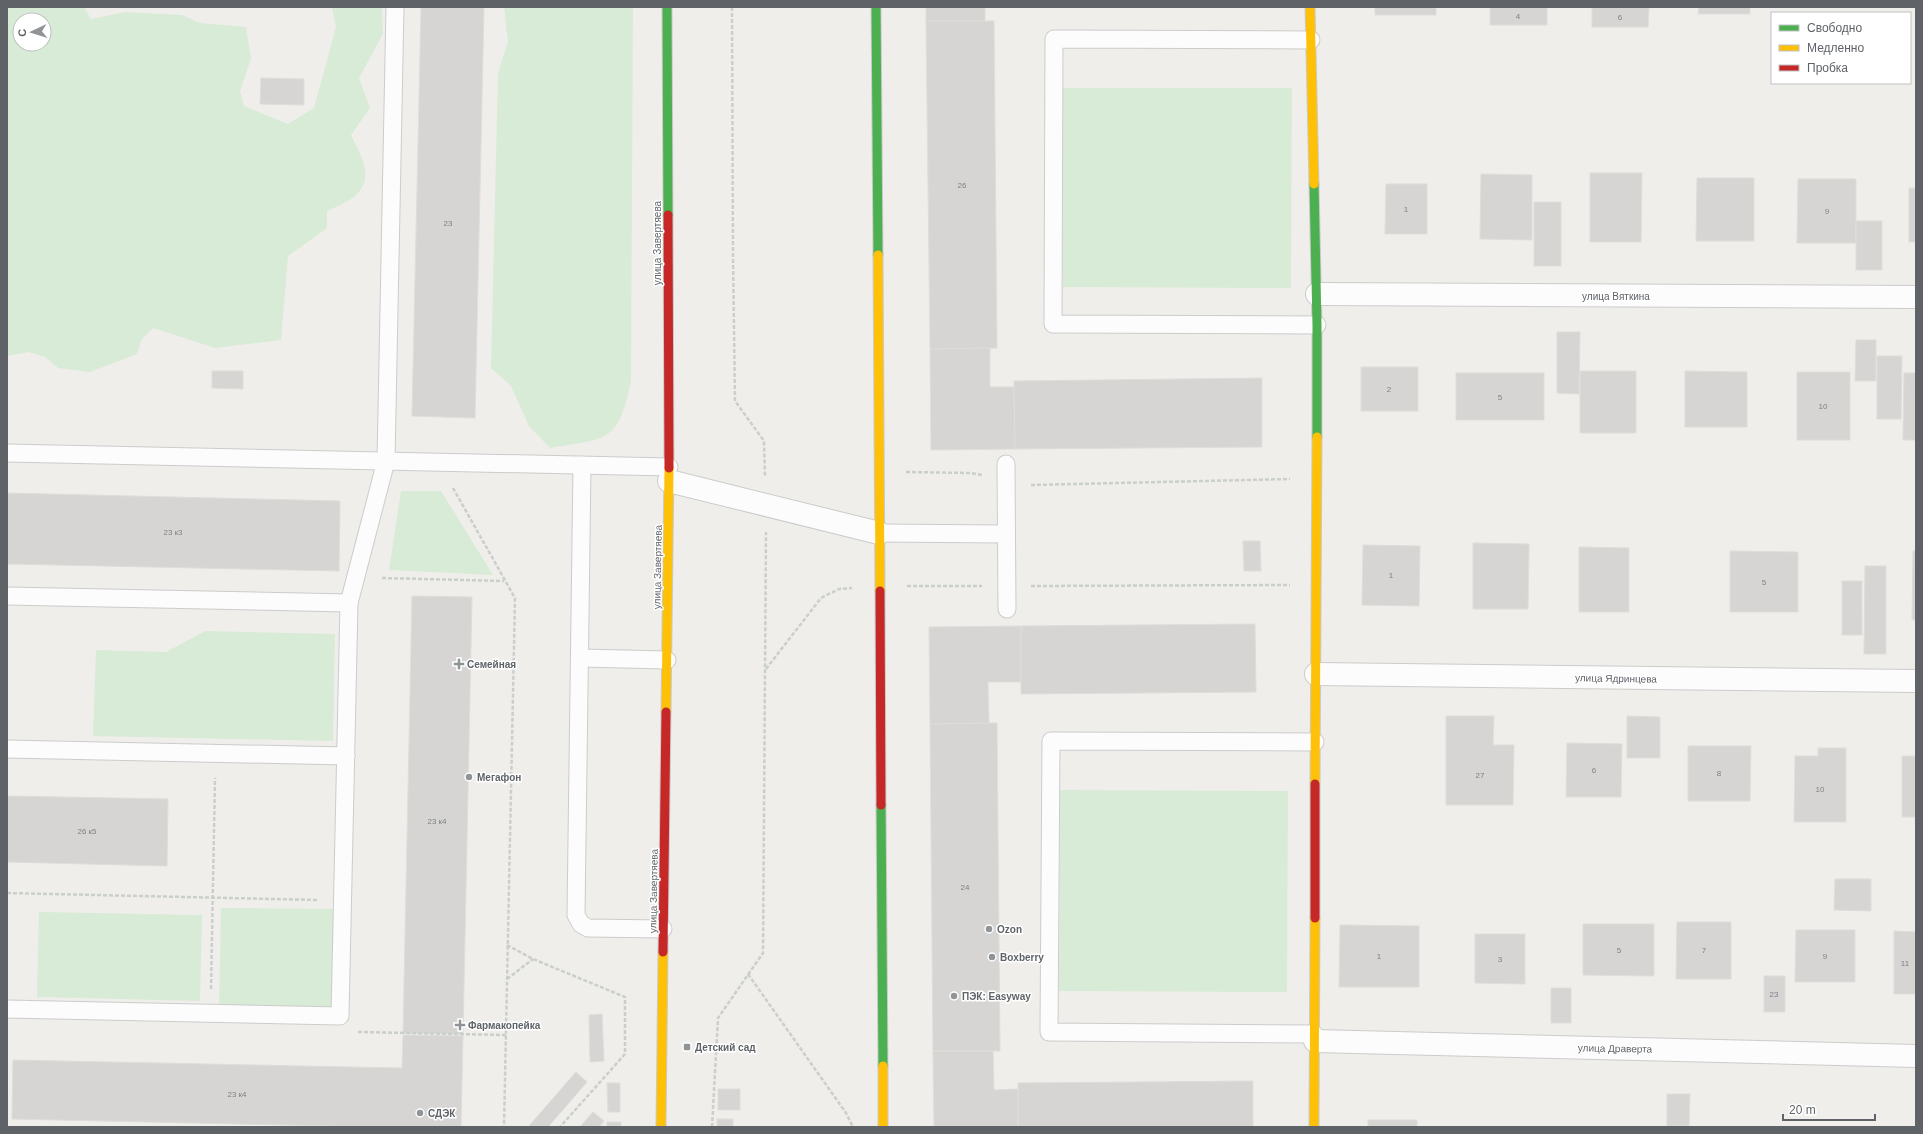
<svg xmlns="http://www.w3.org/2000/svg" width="1923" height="1134" viewBox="0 0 1923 1134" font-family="Helvetica,sans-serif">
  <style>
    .green { fill: #d8ebd6; fill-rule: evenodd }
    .building { fill: #d6d5d3; stroke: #deddd9 }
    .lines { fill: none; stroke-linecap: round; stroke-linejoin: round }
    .lane-casing { stroke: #cbcccc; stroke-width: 19 }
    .street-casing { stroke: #cbcccc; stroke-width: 24 }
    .fast-casing { stroke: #cacacb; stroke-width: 11 }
    .slow-casing { stroke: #cacacb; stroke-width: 11 }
    .jam-casing { stroke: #cacacb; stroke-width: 11 }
    .path { stroke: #cacfcc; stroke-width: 2.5; stroke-dasharray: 4 2; stroke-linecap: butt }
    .lane { stroke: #fdfcfc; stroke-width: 17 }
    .street { stroke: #fdfcfc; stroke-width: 22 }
    .fast { stroke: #4caf50; stroke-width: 9 }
    .slow { stroke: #ffc107; stroke-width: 9 }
    .jam { stroke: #c62828; stroke-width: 9 }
    .poi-dot { fill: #919496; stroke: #fff; stroke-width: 1.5 }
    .labels { text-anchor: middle; stroke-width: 3; stroke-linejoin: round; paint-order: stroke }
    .number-label { font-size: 8px; fill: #7e8184 }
    .street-label { font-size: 10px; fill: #5f6368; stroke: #fff }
    .poi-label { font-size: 10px; font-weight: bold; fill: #5f6368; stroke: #fff; text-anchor: start }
  </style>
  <rect width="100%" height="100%" fill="#efeeea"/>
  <g class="green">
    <path d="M7 7H84L91 19 125 12 182 15 200 23 246 27 251 59 240 91 244 106 288 124 314 108 336 27 332 7H382L383 34 359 78 370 108 351 135C360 154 376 177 355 196 348 202 336 207 327 211V228L288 256 281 340 215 348 153 328 142 339 137 354 90 372 58 368 45 357 29 352 7 356ZM20 20H44V44H20Z"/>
    <path d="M504 7H633L631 381C618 443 609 438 550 448L529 426 511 386 491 368 498 73 508 42Z"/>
    <polygon points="1063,88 1292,88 1291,288 1063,287"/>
    <polygon points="401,491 441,491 493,575 389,570"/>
    <polygon points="205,631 335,634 333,741 93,736 96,650 166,652"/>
    <polygon points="1060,790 1288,791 1287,992 1059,991"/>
    <polygon points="221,908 336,909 334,1010 219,1008"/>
    <polygon points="39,912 202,915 200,1001 37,997"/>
  </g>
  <g class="building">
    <polygon points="421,7 484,7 475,418 412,416"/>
    <rect x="926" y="7" width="59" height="14"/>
    <rect x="1375" y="7" width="61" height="8"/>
    <rect x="1490" y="7" width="57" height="18"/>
    <polygon points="1592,7 1649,7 1648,27 1592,27"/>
    <polygon points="1699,7 1750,7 1750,14 1698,14"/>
    <polygon points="926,21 994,21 997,348 930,349"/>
    <polygon points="261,78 304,79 304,105 260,104"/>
    <polygon points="1590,173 1642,173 1641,242 1590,242"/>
    <polygon points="1481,174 1532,175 1532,240 1480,239"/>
    <polygon points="1697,178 1754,178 1754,241 1696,241"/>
    <polygon points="1798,179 1856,179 1856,243 1797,243"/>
    <polygon points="1386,184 1427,184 1427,234 1385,234"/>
    <rect x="1909" y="188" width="7" height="54"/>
    <rect x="1534" y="202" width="27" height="64"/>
    <rect x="1856" y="221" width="26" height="49"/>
    <polygon points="1557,332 1580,332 1579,394 1557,393"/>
    <polygon points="1856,340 1876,340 1876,381 1855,381"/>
    <polygon points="990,348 990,387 1014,387 1015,449 931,450 930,349"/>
    <polygon points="1877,356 1902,356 1901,419 1877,419"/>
    <rect x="1361" y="367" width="57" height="44"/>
    <polygon points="212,371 243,371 243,389 212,388"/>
    <rect x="1580" y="371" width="56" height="62"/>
    <polygon points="1685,371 1747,372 1747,427 1685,427"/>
    <rect x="1797" y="372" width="53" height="68"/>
    <rect x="1456" y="373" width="88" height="47"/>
    <polygon points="1904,373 1916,373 1916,440 1903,440"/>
    <polygon points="1262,378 1262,447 1015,449 1014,381"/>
    <polygon points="7,493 340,501 339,571 7,564"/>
    <polygon points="1243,541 1260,541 1261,571 1244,571"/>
    <polygon points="1473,543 1529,544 1528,609 1473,609"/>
    <polygon points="1363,545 1420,546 1419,606 1362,605"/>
    <polygon points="1579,547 1629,548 1629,612 1579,612"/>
    <polygon points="1730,551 1798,552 1798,612 1730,612"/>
    <polygon points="1913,551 1916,551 1916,620 1912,620"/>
    <polygon points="1865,566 1886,566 1886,654 1864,654"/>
    <rect x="1842" y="581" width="20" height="54"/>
    <polygon points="412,596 472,597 463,1034 403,1033"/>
    <polygon points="1255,624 1256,692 1021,694 1021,626"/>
    <polygon points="1021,626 1021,682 988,682 989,723 930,724 929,627"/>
    <polygon points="1446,716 1494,716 1493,745 1514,745 1513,805 1446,805"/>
    <polygon points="1627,716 1660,717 1660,758 1627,758"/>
    <polygon points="997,723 1000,1051 933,1051 930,724"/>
    <polygon points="1567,743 1622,744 1621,797 1566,797"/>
    <polygon points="1688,746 1751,746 1750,801 1688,801"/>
    <polygon points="1818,748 1846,748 1846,822 1794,822 1795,756 1818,756"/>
    <rect x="1902" y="756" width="14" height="61"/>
    <polygon points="7,796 168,799 167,866 7,862"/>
    <polygon points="1835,879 1871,879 1871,911 1834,910"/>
    <polygon points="1677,922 1731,922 1731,979 1676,979"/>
    <polygon points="1583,924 1654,924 1654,976 1583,975"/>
    <polygon points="1340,925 1419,926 1419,987 1339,987"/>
    <polygon points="1796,930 1855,930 1855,982 1795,982"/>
    <polygon points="1894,931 1916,932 1916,994 1894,994"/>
    <polygon points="1475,934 1525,934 1525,984 1475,983"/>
    <rect x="1764" y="976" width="21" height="36"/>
    <rect x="1551" y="988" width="20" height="35"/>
    <polygon points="602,1014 604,1061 590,1062 589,1015"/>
    <polygon points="403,1035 463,1036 461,1127 373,1127 12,1119 13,1060 402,1068"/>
    <polygon points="933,1051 993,1051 994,1090 1018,1089 1018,1127 934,1127"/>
    <polygon points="576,1072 587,1082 548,1127 528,1127"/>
    <polygon points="1253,1081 1253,1127 1018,1127 1018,1083"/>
    <polygon points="607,1083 620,1083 620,1112 608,1112"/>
    <rect x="718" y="1089" width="22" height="21"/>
    <polygon points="1667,1094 1690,1094 1689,1126 1667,1126"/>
    <polygon points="593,1112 604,1121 599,1127 580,1127"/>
    <rect x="717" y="1119" width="16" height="8"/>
    <rect x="1368" y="1120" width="49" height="7"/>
    <rect x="607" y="1122" width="14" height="5"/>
  </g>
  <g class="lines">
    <g class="lane-casing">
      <g id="lane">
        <polyline points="1311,40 1054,39 1053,324 1317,325"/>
        <polyline points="7,453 669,467"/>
        <polyline points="1006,464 1007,609"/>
        <polyline points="582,465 576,915 581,924 588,928 663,929"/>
        <polyline points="879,533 1005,534"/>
        <polyline points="7,596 349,603"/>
        <polyline points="580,658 667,660"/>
        <polyline points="7,749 346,756"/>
        <polyline points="7,1009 340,1016 349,603 386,461 395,7"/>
        <polyline points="1314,1034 1049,1032 1051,741 1315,742"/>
      </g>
    </g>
    <g class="street-casing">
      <g id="street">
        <polyline points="1317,294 1916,297"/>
        <polyline points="669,481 879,533"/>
        <polyline points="1316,674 1916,681"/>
        <polyline points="1315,1041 1916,1056"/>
      </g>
    </g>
    <g class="fast-casing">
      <g id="fast">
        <polyline points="667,7 668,215"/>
        <polyline points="876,7 878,255"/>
        <polyline points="1314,184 1317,325 1317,437"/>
        <polyline points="881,805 883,1066"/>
      </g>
    </g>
    <g class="slow-casing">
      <g id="slow">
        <polyline points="1310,7 1314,184"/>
        <polyline points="878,255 880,591"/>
        <polyline points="666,712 669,468"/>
        <polyline points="1315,784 1317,437"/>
        <polyline points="883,1066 883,1127"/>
        <polyline points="661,1127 663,952"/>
        <polyline points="1314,1127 1315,918"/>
      </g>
    </g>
    <g class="jam-casing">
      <g id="jam">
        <polyline points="668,215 669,468"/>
        <polyline points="880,591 881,805"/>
        <polyline points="1315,918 1315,784"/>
        <polyline points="663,952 666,712"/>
      </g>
    </g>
    <g class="path">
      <polyline points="732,7 733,255 735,401 764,441 765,477"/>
      <polyline points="906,472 970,473 982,475"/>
      <polyline points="1031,485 1290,479"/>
      <polyline points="453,488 515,598 504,1127"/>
      <polyline points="382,578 504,581"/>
      <polyline points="907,586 982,586"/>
      <polyline points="1031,586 1290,585"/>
      <polyline points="766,669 821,598 839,589 852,588"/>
      <polyline points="7,893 318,900"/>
      <polyline points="507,945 533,959 625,997 625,1054 560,1127"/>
      <polyline points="748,974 846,1113 853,1127"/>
      <polyline points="507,979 533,959"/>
      <polyline points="211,989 215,778"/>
      <polyline points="358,1032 506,1035"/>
      <polyline points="712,1127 718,1018 763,953 766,532"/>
    </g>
    <use href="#lane" class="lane"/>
    <use href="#street" class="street"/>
    <use href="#fast" class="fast"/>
    <use href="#slow" class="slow"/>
    <use href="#jam" class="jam"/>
  </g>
  <g class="poi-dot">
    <path d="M457 658h4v4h4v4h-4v4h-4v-4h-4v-4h4z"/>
    <circle cx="469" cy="777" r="4"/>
    <circle cx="989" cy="929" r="4"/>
    <circle cx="992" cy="957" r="4"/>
    <circle cx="954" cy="996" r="4"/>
    <path d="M458 1019h4v4h4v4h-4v4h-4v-4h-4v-4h4z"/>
    <rect x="683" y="1043" width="8" height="8" rx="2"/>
    <circle cx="420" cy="1113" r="4"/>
  </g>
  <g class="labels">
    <g class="number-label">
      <text x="1518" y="19">4</text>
      <text x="1620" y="20">6</text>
      <text x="962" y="188">26</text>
      <text x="1406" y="212">1</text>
      <text x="1827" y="214">9</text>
      <text x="448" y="226">23</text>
      <text x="1389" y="392">2</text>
      <text x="1500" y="400">5</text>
      <text x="1823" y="409">10</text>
      <text x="173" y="535">23 к3</text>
      <text x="1391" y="578">1</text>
      <text x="1764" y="585">5</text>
      <text x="1594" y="773">6</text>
      <text x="1719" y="776">8</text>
      <text x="1480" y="778">27</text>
      <text x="1820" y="792">10</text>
      <text x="437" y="824">23 к4</text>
      <text x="87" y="834">26 к5</text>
      <text x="965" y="890">24</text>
      <text x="1619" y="953">5</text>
      <text x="1704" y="953">7</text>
      <text x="1379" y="959">1</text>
      <text x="1825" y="959">9</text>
      <text x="1500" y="962">3</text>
      <text x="1905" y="966">11</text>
      <text x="1774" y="997">23</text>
      <text x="237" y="1097">23 к4</text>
    </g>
    <g class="street-label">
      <text transform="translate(657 243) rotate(-90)" y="4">улица Завертяева</text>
      <text x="1616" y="300">улица Вяткина</text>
      <text transform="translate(657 567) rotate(-89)" y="4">улица Завертяева</text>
      <text transform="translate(1616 678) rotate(1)" y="4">улица Ядринцева</text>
      <text transform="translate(653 891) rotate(-89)" y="4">улица Завертяева</text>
      <text transform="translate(1615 1048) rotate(1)" y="4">улица Драверта</text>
    </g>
    <g class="poi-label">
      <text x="467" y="668">Семейная</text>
      <text x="477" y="781">Мегафон</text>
      <text x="997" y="933">Ozon</text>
      <text x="1000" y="961">Boxberry</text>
      <text x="962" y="1000">ПЭК: Easyway</text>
      <text x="468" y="1029">Фармакопейка</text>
      <text x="695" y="1051">Детский сад</text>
      <text x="428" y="1117">СДЭК</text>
    </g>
  </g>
  <rect width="1923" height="1134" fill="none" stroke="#5f6368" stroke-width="16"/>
  <rect x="1771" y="12" width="140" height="72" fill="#ffffff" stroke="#bfc1c3"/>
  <rect x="1779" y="25" width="20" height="6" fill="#4caf50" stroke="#bfc1c3"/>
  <text x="1807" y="32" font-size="12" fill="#5f6368">Свободно</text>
  <rect x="1779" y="45" width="20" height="6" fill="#ffc107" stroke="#bfc1c3"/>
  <text x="1807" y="52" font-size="12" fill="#5f6368">Медленно</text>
  <rect x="1779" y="65" width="20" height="6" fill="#c62828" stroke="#bfc1c3"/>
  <text x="1807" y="72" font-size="12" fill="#5f6368">Пробка</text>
  <g transform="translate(32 32) rotate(266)"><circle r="19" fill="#ffffff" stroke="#bfc1c3"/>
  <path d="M0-3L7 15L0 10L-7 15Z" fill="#919496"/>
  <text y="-6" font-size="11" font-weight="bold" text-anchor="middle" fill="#5f6368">С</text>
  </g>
  <path d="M1783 1114v6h92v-6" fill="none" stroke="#5f6368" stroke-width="2"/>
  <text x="1789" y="1114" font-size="12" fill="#5f6368" stroke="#ffffff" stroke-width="3" paint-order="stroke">20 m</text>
</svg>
